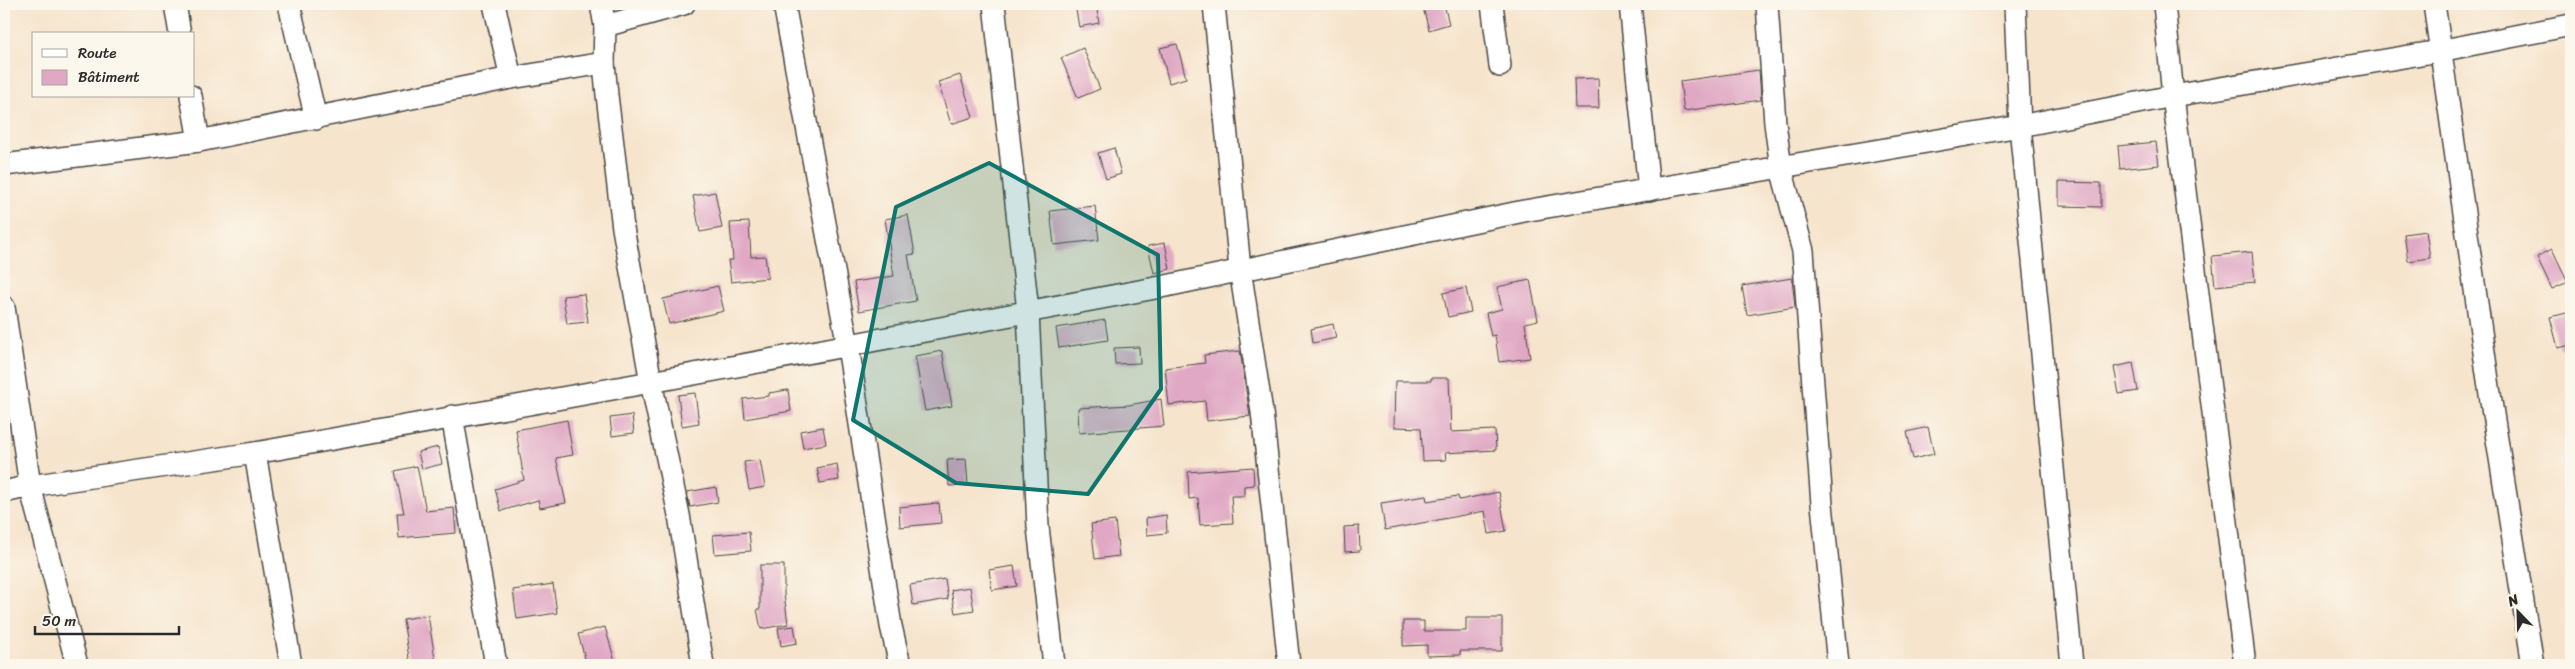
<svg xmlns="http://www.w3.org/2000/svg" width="2575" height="669" viewBox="0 0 2575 669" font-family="Sriracha,sans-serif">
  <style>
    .building { fill: #e0a8c4 }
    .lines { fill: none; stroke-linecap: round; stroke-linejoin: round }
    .minor-casing { stroke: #494743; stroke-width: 24 }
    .minor { stroke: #fff; stroke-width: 21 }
    .marked { fill: #0f766e; fill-opacity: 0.2; stroke: #0f766e; stroke-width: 4; stroke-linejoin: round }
  </style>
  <rect width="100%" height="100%" fill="#fbf7ec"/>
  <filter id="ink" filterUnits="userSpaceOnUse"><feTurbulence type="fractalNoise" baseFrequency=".02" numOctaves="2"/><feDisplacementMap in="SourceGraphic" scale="10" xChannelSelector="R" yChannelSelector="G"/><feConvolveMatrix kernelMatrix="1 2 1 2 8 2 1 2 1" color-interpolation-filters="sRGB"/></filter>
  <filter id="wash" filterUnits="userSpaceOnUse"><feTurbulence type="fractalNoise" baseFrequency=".0096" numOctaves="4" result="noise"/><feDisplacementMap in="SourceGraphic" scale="20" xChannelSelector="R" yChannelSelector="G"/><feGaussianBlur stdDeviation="1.12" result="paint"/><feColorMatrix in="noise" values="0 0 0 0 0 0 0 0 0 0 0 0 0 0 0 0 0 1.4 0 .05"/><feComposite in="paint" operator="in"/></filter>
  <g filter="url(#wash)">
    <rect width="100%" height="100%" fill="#f6e4cc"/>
    <g id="blocks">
      <g class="building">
        <polygon points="1075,4 1096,4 1099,23 1079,27"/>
        <polygon points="1422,4 1444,4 1449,24 1429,30"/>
        <polygon points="1177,44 1186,78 1169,83 1160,48"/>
        <polygon points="1083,48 1100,89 1078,98 1061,58"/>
        <polygon points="1759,70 1761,100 1684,111 1680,81"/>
        <polygon points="960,75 973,117 951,124 938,82"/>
        <polygon points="1598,78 1599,108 1575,108 1574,79"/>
        <polygon points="2156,142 2159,165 2120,169 2118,146"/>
        <polygon points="1114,148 1121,174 1106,179 1098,153"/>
        <polygon points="2059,182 2101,183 2101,207 2059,206"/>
        <polygon points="715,192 722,228 700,232 693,196"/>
        <polygon points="1095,206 1099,240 1054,245 1050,211"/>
        <polygon points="908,215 915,254 908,255 916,301 859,311 854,282 894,276 885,219"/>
        <polygon points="749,222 751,257 765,256 768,278 731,282 728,260 733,260 730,223"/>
        <polygon points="2426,231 2430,258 2408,261 2404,234"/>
        <polygon points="1165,243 1170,269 1154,273 1148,246"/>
        <polygon points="2552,249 2568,282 2552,289 2537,257"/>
        <polygon points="2252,252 2255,282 2215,286 2212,256"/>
        <polygon points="1792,278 1795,307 1747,315 1742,286"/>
        <polygon points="1530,280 1538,320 1525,323 1530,358 1499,362 1495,335 1491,336 1486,313 1502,309 1497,287"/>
        <polygon points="718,286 724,311 669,324 663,299"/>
        <polygon points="1466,288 1471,312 1448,317 1443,293"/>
        <polygon points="584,294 588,322 567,324 563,296"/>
        <polygon points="2571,312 2571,345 2558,348 2550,317"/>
        <polygon points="1105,320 1108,340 1059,348 1056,328"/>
        <polygon points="1333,324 1336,338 1313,343 1311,329"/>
        <polygon points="1139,347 1140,363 1115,364 1114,348"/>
        <polygon points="942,351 952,406 925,411 915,356"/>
        <polygon points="1240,351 1250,416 1207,421 1205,401 1169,405 1165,368 1205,363 1204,355"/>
        <polygon points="2133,363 2138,391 2119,394 2114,367"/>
        <polygon points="1431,378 1449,378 1451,432 1495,430 1496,450 1445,453 1446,460 1423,461 1421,428 1394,427 1395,381 1431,381"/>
        <polygon points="788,390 791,411 745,419 743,399 769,396 769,393"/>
        <polygon points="695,393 699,423 682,426 678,395"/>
        <polygon points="1161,399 1164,426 1079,433 1078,408 1129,405"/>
        <polygon points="632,415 634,433 612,436 610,418"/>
        <polygon points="567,420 573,455 556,458 566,503 540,508 538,500 501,511 495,489 524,480 516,430"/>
        <polygon points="823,427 826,444 803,448 800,431"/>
        <polygon points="1928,427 1934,454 1913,459 1907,432"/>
        <polygon points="438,447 442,464 422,469 418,452"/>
        <polygon points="966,459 968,485 949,486 947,460"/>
        <polygon points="760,460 765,487 749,490 744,462"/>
        <polygon points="837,464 839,480 820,483 817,468"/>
        <polygon points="417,466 426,511 454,508 456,533 399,538 397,513 404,513 395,471"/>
        <polygon points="1253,467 1254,485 1244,486 1244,496 1231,496 1233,523 1200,525 1198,498 1189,499 1188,472"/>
        <polygon points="716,487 718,502 690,507 687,492"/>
        <polygon points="1499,492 1506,531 1489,534 1485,511 1385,530 1381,503 1426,496 1427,501 1458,496 1459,500"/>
        <polygon points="939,503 941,523 900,527 899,507"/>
        <polygon points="1166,515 1167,533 1147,535 1146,518"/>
        <polygon points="1115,521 1119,556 1095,559 1091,524"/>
        <polygon points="1359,526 1360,551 1345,552 1344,527"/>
        <polygon points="749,532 751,551 715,554 713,535"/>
        <polygon points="760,565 784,565 784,594 788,624 761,629 757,609 760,609"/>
        <polygon points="1014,566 1017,586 992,590 989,570"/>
        <polygon points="945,579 948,599 913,605 910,585"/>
        <polygon points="553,584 557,613 517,619 513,590"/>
        <polygon points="970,587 974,610 955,613 951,590"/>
        <polygon points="428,615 436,665 410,665 403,619"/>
        <polygon points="1466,618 1502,618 1502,651 1460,651 1460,655 1427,656 1427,645 1403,646 1403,621 1424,621 1424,631 1466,631"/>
        <polygon points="794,626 797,643 781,646 778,628"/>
        <polygon points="605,627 616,665 587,665 578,634"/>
      </g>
    </g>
  </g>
  <g filter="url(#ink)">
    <use href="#blocks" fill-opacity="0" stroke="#494743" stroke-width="1"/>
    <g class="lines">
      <g class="minor-casing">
        <g id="minor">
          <polyline points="175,4 180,34"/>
          <polyline points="289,4 316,119"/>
          <polyline points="494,4 511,78"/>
          <polyline points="601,4 605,26 604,63 607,95 623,228 651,382 679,515 703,665"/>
          <polyline points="784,4 848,346 891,626 900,665"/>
          <polyline points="994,4 1028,311 1038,527 1054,665"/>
          <polyline points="1214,4 1240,269 1262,412 1289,665"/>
          <polyline points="1492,4 1500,66"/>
          <polyline points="1630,4 1649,190"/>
          <polyline points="1767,4 1775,123 1781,168 1803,251 1822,504 1838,665"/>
          <polyline points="2015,4 2020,126 2072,665"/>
          <polyline points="2164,4 2173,96 2245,665"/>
          <polyline points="2434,4 2492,408 2533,665"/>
          <polyline points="605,26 684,4"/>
          <polyline points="191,96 199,141"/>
          <polyline points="4,165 199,141 511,78 604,63"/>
          <polyline points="4,307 30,486 77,665"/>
          <polyline points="452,416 496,665"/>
          <polyline points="255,453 291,665"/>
          <polyline points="4,492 30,486 255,453 651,382 1166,286 1524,211 2020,126 2173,96 2439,51 2571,25"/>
        </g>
      </g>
      <use href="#minor" class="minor"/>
    </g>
  </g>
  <path class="marked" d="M989 163 1158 255 1161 389 1088 494 956 483 853 420 896 207Z"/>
  <rect width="2575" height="669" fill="none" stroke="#fbf7ec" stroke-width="20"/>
  <rect x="32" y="32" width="162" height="65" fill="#fbf7ec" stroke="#a8a59f"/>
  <rect x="42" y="49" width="25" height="8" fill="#ffffff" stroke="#a8a59f"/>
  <text x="78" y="58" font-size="15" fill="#2b2b2b">Route</text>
  <rect x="42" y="70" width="25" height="15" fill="#e0a8c4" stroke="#a8a59f"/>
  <text x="78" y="82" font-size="15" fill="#2b2b2b">Bâtiment</text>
  <g transform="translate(2518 612) rotate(337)" stroke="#fbf7ec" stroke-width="4" paint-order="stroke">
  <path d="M0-4L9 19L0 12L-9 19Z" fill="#2b2b2b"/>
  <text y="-8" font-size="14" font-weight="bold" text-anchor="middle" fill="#2b2b2b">N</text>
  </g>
  <path d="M35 626v8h144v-8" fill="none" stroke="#2b2b2b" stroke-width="2.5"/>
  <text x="42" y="626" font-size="15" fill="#2b2b2b" stroke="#fbf7ec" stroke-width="4" paint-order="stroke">50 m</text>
</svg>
